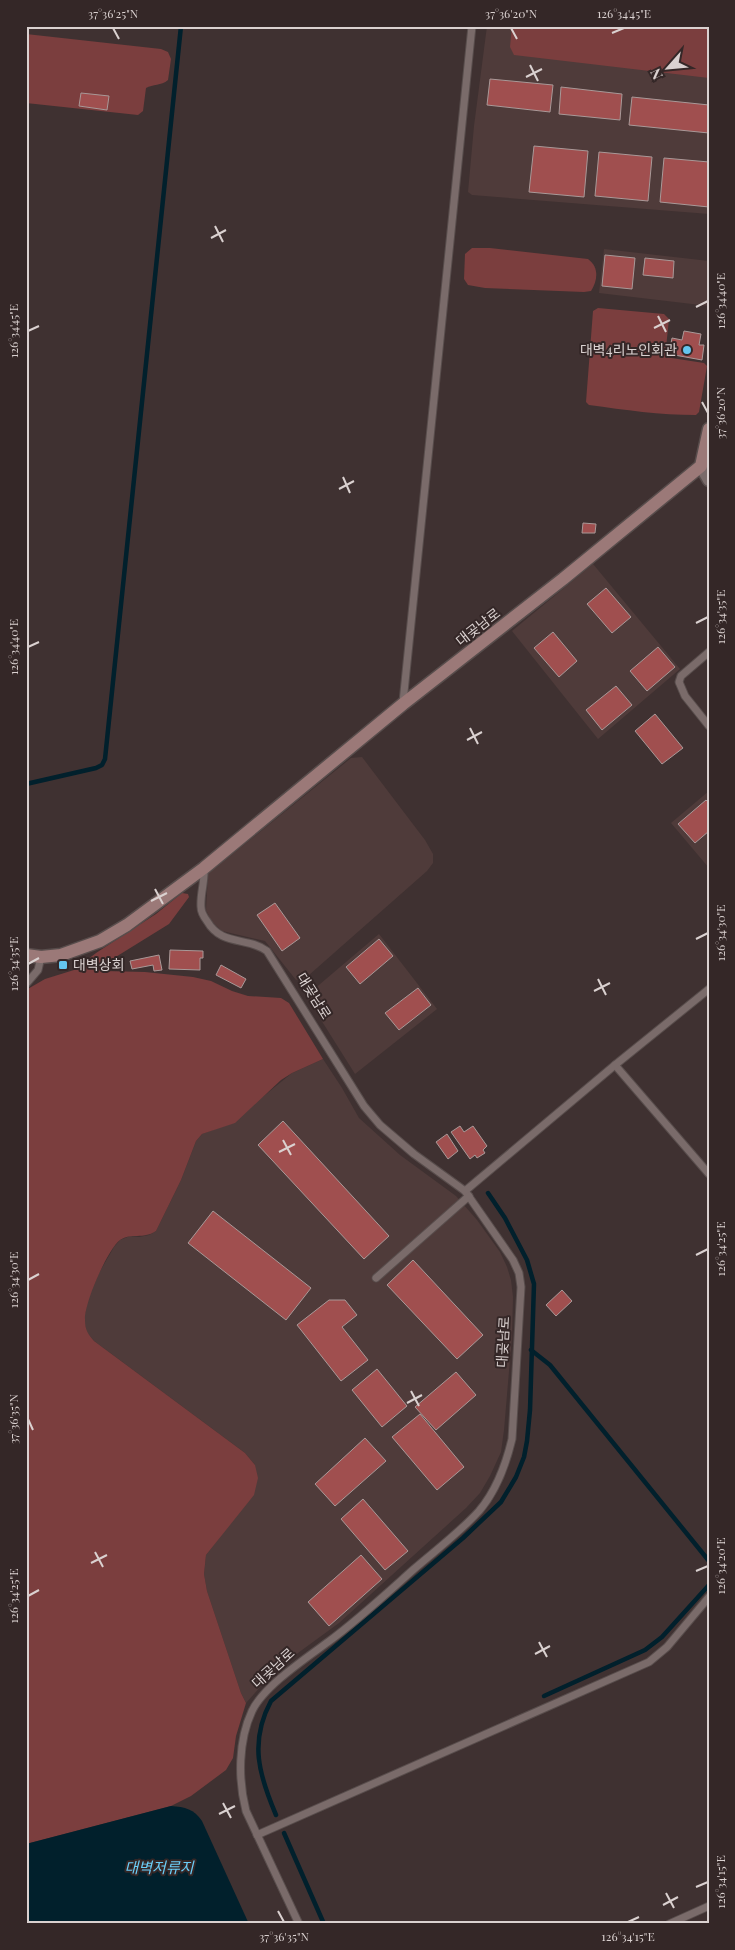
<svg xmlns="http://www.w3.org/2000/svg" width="735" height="1950" viewBox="0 0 735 1950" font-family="'Playfair Display','Noto Sans KR',serif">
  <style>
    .built { fill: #4f3b3a }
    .green { fill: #7b3e3e }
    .water { fill: #01202c }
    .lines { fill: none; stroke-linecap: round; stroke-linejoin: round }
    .stream { stroke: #01202c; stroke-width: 4.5 }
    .building { fill: #a04f4f; stroke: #a99998 }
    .lane-casing { stroke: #584d4c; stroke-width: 9 }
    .street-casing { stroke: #584d4c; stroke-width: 15 }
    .secondary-casing { stroke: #584d4c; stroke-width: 15 }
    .lane { stroke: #7a6b6a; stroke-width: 7 }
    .street { stroke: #7a6b6a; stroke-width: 12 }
    .secondary { stroke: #9b7978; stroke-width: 12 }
    .ticks { fill: none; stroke: #dad1d0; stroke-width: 2 }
    .poi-dot { fill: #64c5ee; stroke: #342727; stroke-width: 2 }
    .labels { text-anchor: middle; stroke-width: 4; stroke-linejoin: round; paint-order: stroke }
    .poi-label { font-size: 14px; fill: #dad1d0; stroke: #342727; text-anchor: end }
    .street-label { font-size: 14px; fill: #dad1d0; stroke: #342727 }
    .water-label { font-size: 15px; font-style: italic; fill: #6bcef8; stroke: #342727 }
    .neatline { fill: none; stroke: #dad1d0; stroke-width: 2 }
    .ticks-label { font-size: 12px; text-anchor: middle; fill: #dad1d0 }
  </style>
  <rect width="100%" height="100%" fill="#3f3131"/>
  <g class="built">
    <polygon points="487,26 709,26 709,214 472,195 468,192 474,126"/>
    <polygon points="604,249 709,261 709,306 599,293"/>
    <polygon points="593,564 680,669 598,739 512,631"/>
    <polygon points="362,757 425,840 433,854 433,863 427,871 309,975 303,979 296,980 265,941 222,931 212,922 206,910 208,874 351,758"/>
    <polygon points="709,791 709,868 671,823"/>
    <polygon points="379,934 437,1009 355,1074 306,996"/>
    <polygon points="323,1059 342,1088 359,1118 400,1155 456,1196 477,1220 500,1252 507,1267 511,1280 513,1297 512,1336 504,1430 501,1452 490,1476 480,1493 466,1508 339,1623 276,1669 246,1703 241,1693 207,1591 204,1574 206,1555 220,1537 255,1465 245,1453 94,1341 86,1332 84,1318 88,1299 99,1273 114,1247 120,1240 130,1236 139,1237 149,1235 156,1231 181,1180 196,1141 202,1134 213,1130 265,1095 292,1073"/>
  </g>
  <g class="green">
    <polygon points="512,26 709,27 709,78 514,55 510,47"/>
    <path d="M26 34 161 49 168 52 171 59 168 80C161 86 153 84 146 88L143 111 138 115 26 103Z"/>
    <path d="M472 248H490L588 259C599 267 598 280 591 291L584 292 485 288 468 285 464 279 465 254Z"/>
    <path d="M598 308 664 314 669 319 665 357 704 363 707 366 699 412 696 415C660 415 625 410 589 405L586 402 593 311Z"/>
    <path d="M182 893 188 894 189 897 169 924 106 963 103 968 104 971 145 972 193 977 211 981 232 991 248 996 281 998 289 1003 323 1059 292 1073 281 1080 235 1123 202 1134 196 1141 181 1180 156 1231C142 1240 132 1232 120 1240 107 1250 84 1304 85 1320 85 1330 88 1334 94 1341L245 1453 255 1465 258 1478 254 1495 206 1555 204 1574 207 1591 241 1693 246 1703 236 1736 233 1758 226 1770 191 1796 171 1806 26 1844V990L45 979 74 970 96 953 156 914Z"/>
  </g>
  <path class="water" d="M171 1806C185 1807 194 1809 202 1821L249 1924H26V1844Z"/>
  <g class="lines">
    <g class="stream">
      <polyline points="26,784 96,768 102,765 105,759 181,26"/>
      <polyline points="531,1350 550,1365 709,1561"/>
      <polyline points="544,1696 645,1650 662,1637 709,1585"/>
      <path d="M276 1815C259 1775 249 1742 271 1701L463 1538 501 1502 516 1477 524 1457 527 1441 530 1410 534 1284 527 1260 505 1218 488 1193"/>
      <polyline points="284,1833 324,1924"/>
    </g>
  </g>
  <g class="building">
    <polygon points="490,79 553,85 550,112 487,105"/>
    <polygon points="561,87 622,94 620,120 559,114"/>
    <polygon points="81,93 109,96 107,110 79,106"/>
    <polygon points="632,97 709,105 709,133 629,125"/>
    <polygon points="534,146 588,151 584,197 529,192"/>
    <polygon points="599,152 652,157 648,201 595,196"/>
    <polygon points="664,158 709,162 709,207 660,202"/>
    <polygon points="605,255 635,258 632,289 602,286"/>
    <polygon points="645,258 674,261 673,278 643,275"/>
    <polygon points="684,331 701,334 699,345 704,345 702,360 669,354 672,338 682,340"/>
    <polygon points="583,523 596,524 595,533 582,533"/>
    <polygon points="606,588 631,617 612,633 587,604"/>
    <polygon points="553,632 577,661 559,677 534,648"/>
    <polygon points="658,647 675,667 647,691 630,671"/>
    <polygon points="616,686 632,705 602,730 586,710"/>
    <polygon points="655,714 683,748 662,764 635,731"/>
    <polygon points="706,800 709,803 709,831 695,843 678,824"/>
    <polygon points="275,903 300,938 282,951 257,915"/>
    <polygon points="379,939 393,956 360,984 346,967"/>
    <polygon points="170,950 203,951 203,958 200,958 200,970 169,969"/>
    <polygon points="159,955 162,970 154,971 153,965 132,969 130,961"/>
    <polygon points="221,965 246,979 241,988 216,975"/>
    <polygon points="418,988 431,1005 399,1030 385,1013"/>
    <polygon points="283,1121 389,1236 364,1259 258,1145"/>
    <polygon points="460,1126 464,1132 473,1126 487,1146 483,1150 485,1153 477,1158 475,1155 470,1159 451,1132"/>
    <polygon points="447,1134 458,1151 448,1159 436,1142"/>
    <polygon points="213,1211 311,1288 286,1320 188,1243"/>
    <polygon points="413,1260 483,1335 457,1359 387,1285"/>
    <polygon points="562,1290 572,1301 556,1316 546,1305"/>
    <polygon points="329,1300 345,1300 357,1315 342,1327 368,1360 341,1381 297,1325"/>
    <polygon points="377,1369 407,1406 382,1427 352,1390"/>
    <polygon points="456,1372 476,1395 436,1430 415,1407"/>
    <polygon points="420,1414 464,1467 437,1490 392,1437"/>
    <polygon points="365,1438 386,1461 335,1506 315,1484"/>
    <polygon points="363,1499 408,1551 385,1570 341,1519"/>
    <polygon points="361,1555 382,1579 329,1626 308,1602"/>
  </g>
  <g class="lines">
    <g class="lane-casing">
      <g id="lane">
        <polyline points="709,652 681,676 679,682 685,696 709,726"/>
        <polyline points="403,702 472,26"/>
        <path d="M204 868C205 882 200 894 201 907 201 912 204 917 207 921 222 947 247 936 267 951L364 1106 380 1125 414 1154 465 1191 513 1260 519 1273 521 1287 512 1439C506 1464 496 1491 479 1511 460 1532 436 1550 414 1569 386 1594 358 1620 328 1642 305 1659 264 1686 252 1711 238 1741 238 1780 246 1811L299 1924"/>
        <polyline points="26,984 38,970 41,957"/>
        <polyline points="615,1065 709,1174"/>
        <polyline points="465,1191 615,1065 709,989"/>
        <polyline points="376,1278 469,1196"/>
        <polyline points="257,1835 649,1662 667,1647 709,1597"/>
        <polyline points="669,1924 709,1906"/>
      </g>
    </g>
    <g class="street-casing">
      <polyline id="street" points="701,466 709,480"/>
    </g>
    <g class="secondary-casing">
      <polyline id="secondary" points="26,955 41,957 61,955 100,941 127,925 204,868 403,704 563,579 701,466 709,429"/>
    </g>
    <use href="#lane" class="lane"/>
    <use href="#street" class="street"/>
    <use href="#secondary" class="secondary"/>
  </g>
  <path class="ticks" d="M113 28 119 39M511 28 517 39M612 33 624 28M530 65 538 81M526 77 542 69M215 226 223 242M211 238 226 230M696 307 708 301M658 316 666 332M654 328 670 320M28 331 39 326M702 402 708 413M343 477 350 493M339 489 354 481M696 623 708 617M28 647 39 642M470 728 478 744M467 740 482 732M155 889 163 904M151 901 167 893M696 939 708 933M28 964 39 958M598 979 606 995M594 991 610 983M283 1140 291 1155M279 1152 295 1144M696 1255 708 1249M28 1280 39 1274M411 1391 419 1406M407 1403 422 1395M28 1419 33 1430M95 1552 103 1567M91 1563 107 1555M696 1571 708 1566M28 1596 39 1590M539 1642 547 1657M535 1654 550 1646M223 1803 231 1818M219 1814 235 1806M696 1887 708 1882M666 1893 674 1908M663 1905 678 1897M278 1911 284 1922M628 1922 639 1917"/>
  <g class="poi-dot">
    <circle cx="687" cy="350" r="5"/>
    <rect x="58" y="960" width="10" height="10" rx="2.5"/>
  </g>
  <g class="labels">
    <g class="poi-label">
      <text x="677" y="355">대벽4리노인회관</text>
      <text x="73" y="970" text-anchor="start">대벽상회</text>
    </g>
    <g class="street-label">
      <text transform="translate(478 627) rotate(-38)" y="5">대곶남로</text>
      <text transform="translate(314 996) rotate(58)" y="5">대곶남로</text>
      <text transform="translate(503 1342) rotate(-87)" y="5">대곶남로</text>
      <text transform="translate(273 1668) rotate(-42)" y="5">대곶남로</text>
    </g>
    <g class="water-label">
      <text x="159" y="1873">대벽저류지</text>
    </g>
  </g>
  <rect width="735" height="1950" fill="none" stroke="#342727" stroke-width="55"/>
  <g transform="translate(668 68) rotate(243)" stroke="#342727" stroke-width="4" paint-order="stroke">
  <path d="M0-4L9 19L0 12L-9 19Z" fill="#dad1d0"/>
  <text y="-8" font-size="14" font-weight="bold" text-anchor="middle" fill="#dad1d0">N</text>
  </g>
  <rect x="28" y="28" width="680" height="1894" class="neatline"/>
  <g class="ticks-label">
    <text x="113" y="18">37°36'25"N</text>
    <text x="511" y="18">37°36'20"N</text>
    <text x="624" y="18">126°34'45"E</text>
    <text transform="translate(721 301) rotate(-90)" y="4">126°34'40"E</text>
    <text transform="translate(14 331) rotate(-90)" y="4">126°34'45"E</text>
    <text transform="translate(721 413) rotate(-90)" y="4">37°36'20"N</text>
    <text transform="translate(721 617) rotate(-90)" y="4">126°34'35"E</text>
    <text transform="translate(14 647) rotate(-90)" y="4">126°34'40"E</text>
    <text transform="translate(721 933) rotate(-90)" y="4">126°34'30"E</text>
    <text transform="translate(14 964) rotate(-90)" y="4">126°34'35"E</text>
    <text transform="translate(721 1249) rotate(-90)" y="4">126°34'25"E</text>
    <text transform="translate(14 1280) rotate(-90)" y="4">126°34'30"E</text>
    <text transform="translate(14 1419) rotate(-90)" y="4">37°36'35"N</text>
    <text transform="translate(721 1566) rotate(-90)" y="4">126°34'20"E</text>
    <text transform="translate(14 1596) rotate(-90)" y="4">126°34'25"E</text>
    <text transform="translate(721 1882) rotate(-90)" y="4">126°34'15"E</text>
    <text x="284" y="1941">37°36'35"N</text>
    <text x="628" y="1941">126°34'15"E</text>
  </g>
</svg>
